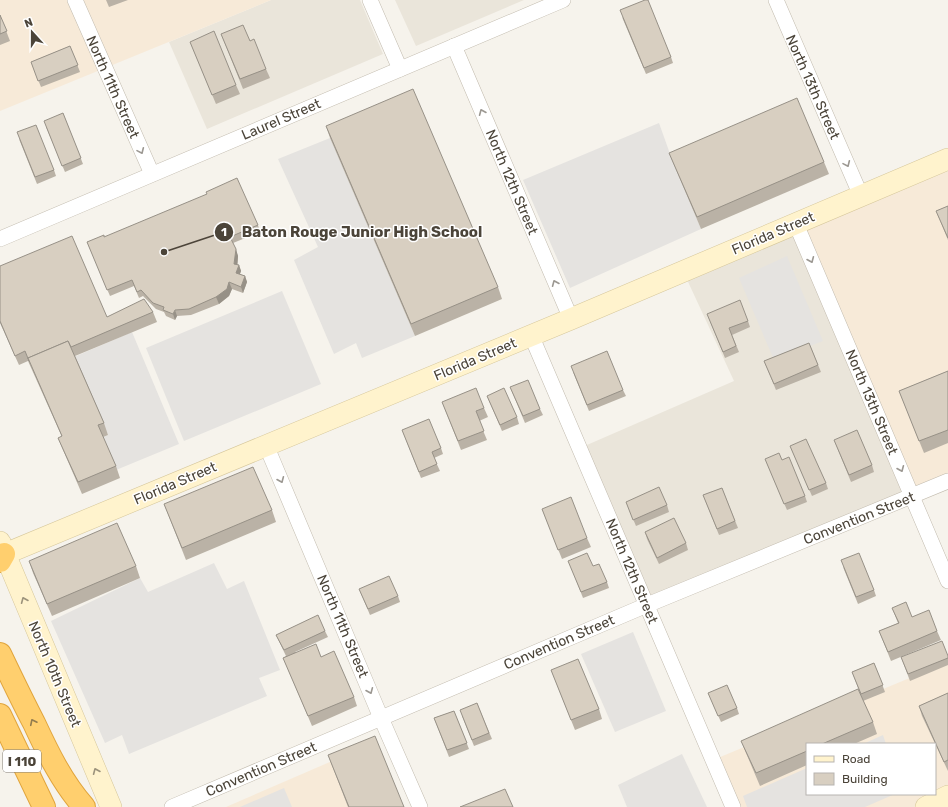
<svg xmlns="http://www.w3.org/2000/svg" width="948" height="807" viewBox="0 0 948 807" font-family="Rubik,sans-serif">
  <style>
    .residential { fill: #eae5da }
    .commercial { fill: #f7ead8; fill-rule: evenodd }
    .parking { fill: #e5e3e0 }
    .lines { fill: none; stroke-linecap: round; stroke-linejoin: round }
    .minor-casing { stroke: #c2bbae; stroke-width: 16 }
    .secondary-casing { stroke: #d6c79b; stroke-width: 22 }
    .motorway-casing { stroke: #e0a43c; stroke-width: 24 }
    .minor { stroke: #fff; stroke-width: 15 }
    .secondary { stroke: #fff3cd; stroke-width: 21 }
    .motorway { stroke: #ffcf6e; stroke-width: 22 }
    .wall { fill: #bab2a6 }
    .shaded-wall { fill: #979187 }
    .building { fill: #d8cfc1; stroke: #979187 }
    .oneway { stroke: #9c9892 }
    .oneway2 { stroke: #9c937c }
    .oneway3 { stroke: #937c4e }
    .labels { text-anchor: middle; stroke-width: 3; stroke-linejoin: round; paint-order: stroke }
    .shield { fill: #fff; stroke: #817c74; stroke-width: 1 }
    .shield-label { font-size: 13px; font-weight: bold; fill: #4b4439 }
    .street-label { font-size: 14px; fill: #4b4439; stroke: #fff }
    .leader { fill: none; stroke: #4b4439; stroke-width: 1.5 }
    .callout-dot { fill: #4b4439; stroke: #fff; stroke-width: 1.5 }
    .mark-label { font-size: 12px; text-anchor: middle; font-weight: bold; fill: #fff }
    .callout-label { font-size: 15px; text-anchor: middle; font-weight: bold; fill: #4b4439; stroke: #fff; stroke-width: 3; stroke-linejoin: round; paint-order: stroke }
  </style>
  <rect width="100%" height="100%" fill="#f6f3ec"/>
  <g class="residential">
    <polygon points="271,0 360,0 383,54 207,129 169,42"/>
    <polygon points="395,0 524,0 416,46"/>
    <polygon points="796,224 912,496 647,605 580,448 734,381 683,271"/>
  </g>
  <g class="commercial">
    <polygon points="0,0 271,0 0,111"/>
    <polygon points="948,159 948,481 912,496 796,224"/>
    <path d="M948 662V801L937 807H733L713 760ZM807 744H935V794H807Z"/>
    <polygon points="376,742 403,807 226,807"/>
  </g>
  <g class="parking">
    <polygon points="659,123 674,165 701,229 570,288 523,180"/>
    <polygon points="330,138 415,336 362,358 356,343 334,354 294,260 318,247 278,159"/>
    <polygon points="787,256 823,341 774,360 739,278"/>
    <polygon points="282,291 321,384 184,441 146,348"/>
    <polygon points="132,332 179,444 116,470 102,437 108,435 74,357"/>
    <polygon points="214,563 227,589 244,581 280,670 259,678 267,696 129,754 122,735 105,743 51,621 140,578 148,592"/>
    <polygon points="633,632 666,711 615,732 581,654"/>
    <polygon points="883,735 886,744 863,744"/>
    <polygon points="682,754 707,807 627,807 618,785"/>
    <polygon points="807,768 807,794 895,794 865,807 747,807 743,796"/>
    <polygon points="284,788 292,807 240,807"/>
  </g>
  <g class="lines">
    <g class="minor-casing">
      <g id="minor">
        <polyline points="75,0 152,174"/>
        <polyline points="370,0 400,69"/>
        <polyline points="776,0 861,196"/>
        <polyline points="454,46 571,319"/>
        <polyline points="796,224 948,581"/>
        <polyline points="0,239 563,0"/>
        <polyline points="531,335 733,807"/>
        <polyline points="266,445 381,718 420,807"/>
        <polyline points="172,807 647,605 948,481"/>
      </g>
    </g>
    <g class="secondary-casing">
      <g id="secondary">
        <polyline points="0,542 111,807"/>
        <polyline points="0,556 571,319 948,159"/>
        <polyline points="926,807 948,796"/>
      </g>
    </g>
    <g class="motorway-casing">
      <g id="motorway">
        <polyline points="0,561 4,554"/>
        <path d="M0 654C11 677 22 700 34 723 48 753 62 782 84 807"/>
        <polyline points="0,715 44,807"/>
      </g>
    </g>
    <use href="#minor" class="minor"/>
    <use href="#secondary" class="secondary"/>
    <use href="#motorway" class="motorway"/>
  </g>
  <g class="wall">
    <polygon points="106,0 128,0 109,7"/>
    <polygon points="0,15 10,41 0,45"/>
    <polygon points="622,17 671,57 673,63 646,74"/>
    <polygon points="221,34 250,41 266,69 270,78 243,89"/>
    <polygon points="190,42 236,85 240,94 216,104"/>
    <polygon points="70,46 80,72 41,87 31,62"/>
    <polygon points="63,113 83,164 65,172 46,127"/>
    <polygon points="326,126 498,287 502,299 415,336 330,138"/>
    <polygon points="19,139 54,170 56,176 37,184"/>
    <polygon points="669,153 824,162 829,174 701,229 674,165"/>
    <polygon points="948,206 948,240 936,211"/>
    <polygon points="258,225 260,232 233,243 238,256 237,265 239,265 241,271 240,274 245,276 247,282 243,293 232,289 229,296 219,304 191,315 177,316 175,320 166,316 164,312 156,309 143,296 139,298 134,286 110,296 87,242 104,237"/>
    <polygon points="0,266 107,317 153,312 157,322 75,356 104,423 108,435 103,437 116,466 120,478 82,494 63,450 58,438 62,437 28,361 19,365 0,323"/>
    <polygon points="707,314 748,321 750,327 732,335 739,352 725,358"/>
    <polygon points="809,343 821,372 776,390 764,361"/>
    <polygon points="948,371 948,443 924,453 899,391"/>
    <polygon points="573,372 623,390 626,396 589,411"/>
    <polygon points="510,387 540,409 543,415 525,423"/>
    <polygon points="487,396 517,417 519,424 502,431"/>
    <polygon points="442,402 484,408 488,417 479,421 487,440 461,450"/>
    <polygon points="402,430 441,448 443,454 434,458 440,471 421,478"/>
    <polygon points="834,440 872,465 874,472 851,482"/>
    <polygon points="790,446 826,483 828,489 812,496"/>
    <polygon points="765,459 805,496 807,502 787,510"/>
    <polygon points="722,488 738,528 719,535 703,495"/>
    <polygon points="626,502 667,505 669,512 636,526"/>
    <polygon points="164,504 272,510 276,522 186,560"/>
    <polygon points="542,509 587,538 591,547 562,559"/>
    <polygon points="645,532 686,543 688,550 659,564 647,539"/>
    <polygon points="29,561 136,566 140,578 52,616 33,573"/>
    <polygon points="593,566 607,582 609,588 583,598 571,567"/>
    <polygon points="843,567 874,590 876,596 858,604"/>
    <polygon points="359,589 398,596 400,602 370,615"/>
    <polygon points="892,608 912,617 937,631 941,640 891,661 879,631 898,623"/>
    <polygon points="325,631 328,637 295,652 321,657 354,697 357,706 312,726 287,667 283,658 286,656 276,635"/>
    <polygon points="948,656 948,665 910,681 901,657"/>
    <polygon points="874,663 885,692 863,701 852,672"/>
    <polygon points="551,670 599,709 602,719 575,730"/>
    <polygon points="708,693 737,708 739,714 721,722"/>
    <polygon points="948,693 948,771 922,716 919,706"/>
    <polygon points="477,703 492,739 474,746 462,716"/>
    <polygon points="454,711 469,749 449,757 434,718"/>
    <polygon points="873,722 877,734 854,744 807,744 807,765 760,786 746,753 741,741"/>
    <polygon points="328,755 404,807 348,807"/>
  </g>
  <g class="shaded-wall">
    <polygon points="236,249 238,256 237,271 234,264"/>
    <polygon points="239,265 241,271 238,279 236,273"/>
    <polygon points="245,276 247,282 243,293 241,287"/>
    <polygon points="229,282 232,289 229,296 219,304 216,297"/>
    <polygon points="175,310 177,316 175,320 173,314"/>
  </g>
  <g class="building">
    <polygon points="645,0 648,0 671,57 644,68 620,10"/>
    <polygon points="0,15 7,31 0,34"/>
    <polygon points="243,25 250,41 254,39 266,69 240,79 221,34"/>
    <polygon points="214,31 236,85 212,95 190,42"/>
    <polygon points="70,46 78,65 38,81 31,62"/>
    <polygon points="413,89 498,287 411,324 326,126"/>
    <polygon points="797,98 824,162 697,217 669,153"/>
    <polygon points="63,113 81,158 62,166 44,121"/>
    <polygon points="36,125 54,170 35,177 17,132"/>
    <polygon points="237,178 258,225 230,237 236,249 234,264 239,265 236,273 245,276 241,287 229,282 227,289 216,297 189,309 175,310 173,314 163,310 164,307 153,303 141,290 137,292 132,280 107,290 87,242 104,235 104,237 207,194 206,192"/>
    <polygon points="948,206 948,238 936,211"/>
    <polygon points="72,236 107,317 144,299 153,312 71,347 68,341 28,358 29,361 25,351 15,356 0,321 0,266"/>
    <polygon points="740,300 748,321 729,328 736,346 723,352 707,314"/>
    <polygon points="68,341 104,423 98,425 116,466 78,482 58,438 62,436 28,358"/>
    <polygon points="809,343 818,365 774,384 764,361"/>
    <polygon points="607,351 623,390 587,405 571,366"/>
    <polygon points="948,371 948,430 919,441 899,391"/>
    <polygon points="528,380 540,409 523,416 510,387"/>
    <polygon points="476,388 484,408 476,411 484,431 458,441 442,402"/>
    <polygon points="504,388 517,417 500,425 487,396"/>
    <polygon points="429,419 441,448 432,452 437,464 419,472 402,430"/>
    <polygon points="857,430 872,465 849,475 834,440"/>
    <polygon points="806,439 826,483 809,490 790,446"/>
    <polygon points="779,453 782,460 789,457 805,496 784,504 765,459"/>
    <polygon points="253,467 272,510 182,548 164,504"/>
    <polygon points="659,487 667,505 633,520 626,502"/>
    <polygon points="722,488 735,521 717,529 703,495"/>
    <polygon points="571,497 587,538 558,550 542,509"/>
    <polygon points="674,518 686,543 657,558 645,532"/>
    <polygon points="117,523 136,566 47,604 29,561"/>
    <polygon points="587,553 593,566 599,564 607,582 581,592 568,561"/>
    <polygon points="859,553 874,590 856,597 841,560"/>
    <polygon points="389,576 398,596 368,609 359,589"/>
    <polygon points="906,602 912,617 929,610 937,631 888,652 879,631 899,623 892,608"/>
    <polygon points="318,615 325,631 284,650 276,635"/>
    <polygon points="942,641 948,656 948,658 908,674 901,657"/>
    <polygon points="316,644 321,657 334,651 354,697 308,716 283,658"/>
    <polygon points="578,659 599,709 571,720 551,670"/>
    <polygon points="874,663 883,685 861,694 852,672"/>
    <polygon points="727,685 737,708 718,716 708,693"/>
    <polygon points="858,689 873,722 822,744 807,744 807,751 756,773 741,741"/>
    <polygon points="948,693 948,760 944,762 919,706"/>
    <polygon points="477,703 489,733 472,740 460,710"/>
    <polygon points="454,711 467,743 447,750 434,718"/>
    <polygon points="375,736 404,807 349,807 328,755"/>
    <polygon points="505,789 513,807 460,807"/>
  </g>
  <defs><path id="oneway-chevron" d="M-2-3.5L2.5 0L-2 3.5" fill="none" stroke-width="1.6" stroke-linecap="round" stroke-linejoin="round"/></defs>
  <g class="oneway">
    <use href="#oneway-chevron" transform="translate(482 112) rotate(-113)"/>
    <use href="#oneway-chevron" transform="translate(141 151) rotate(66)"/>
    <use href="#oneway-chevron" transform="translate(847 164) rotate(66)"/>
    <use href="#oneway-chevron" transform="translate(811 260) rotate(67)"/>
    <use href="#oneway-chevron" transform="translate(555 283) rotate(-113)"/>
    <use href="#oneway-chevron" transform="translate(901 469) rotate(67)"/>
    <use href="#oneway-chevron" transform="translate(281 480) rotate(67)"/>
    <use href="#oneway-chevron" transform="translate(370 691) rotate(67)"/>
  </g>
  <g class="oneway2">
    <use href="#oneway-chevron" transform="translate(24 600) rotate(-113)"/>
    <use href="#oneway-chevron" transform="translate(96 771) rotate(-113)"/>
  </g>
  <use class="oneway3" href="#oneway-chevron" transform="translate(33 722) rotate(-116)"/>
  <g class="labels">
    <rect class="shield" x="3" y="750" width="38" height="22" rx="3"/>
    <g class="shield-label">
      <text x="22" y="766">I 110</text>
    </g>
    <g class="street-label">
      <text transform="translate(113 87) rotate(66)" y="5">North 11th Street</text>
      <text transform="translate(813 87) rotate(66)" y="5">North 13th Street</text>
      <text transform="translate(281 119) rotate(-23)" y="5">Laurel Street</text>
      <text transform="translate(512 182) rotate(67)" y="5">North 12th Street</text>
      <text transform="translate(773 233) rotate(-23)" y="5">Florida Street</text>
      <text transform="translate(475 359) rotate(-23)" y="5">Florida Street</text>
      <text transform="translate(872 402) rotate(67)" y="5">North 13th Street</text>
      <text transform="translate(175 483) rotate(-23)" y="5">Florida Street</text>
      <text transform="translate(859 518) rotate(-22)" y="5">Convention Street</text>
      <text transform="translate(632 571) rotate(67)" y="5">North 12th Street</text>
      <text transform="translate(343 626) rotate(67)" y="5">North 11th Street</text>
      <text transform="translate(559 642) rotate(-23)" y="5">Convention Street</text>
      <text transform="translate(55 674) rotate(67)" y="5">North 10th Street</text>
      <text transform="translate(261 769) rotate(-23)" y="5">Convention Street</text>
    </g>
  </g>
  <path class="leader" d="M164 252L224 232"/>
  <g class="callout-dot">
    <circle cx="164" cy="252" r="4"/>
    <circle cx="224" cy="232" r="10"/>
  </g>
  <g class="mark-label">
    <text x="224" y="236">1</text>
  </g>
  <g class="callout-label">
    <text x="362" y="237">Baton Rouge Junior High School</text>
  </g>
  <rect x="806" y="743" width="130" height="52" fill="#ffffff" stroke="#b7b4b0"/>
  <rect x="814" y="756" width="20" height="6" fill="#fff3cd" stroke="#b7b4b0"/>
  <text x="842" y="763" font-size="12" fill="#4b4439">Road</text>
  <rect x="814" y="773" width="20" height="12" fill="#d8cfc1" stroke="#b7b4b0"/>
  <text x="842" y="783" font-size="12" fill="#4b4439">Building</text>
  <g transform="translate(32 32) rotate(339)" stroke="#ffffff" stroke-width="3" paint-order="stroke">
  <path d="M0-3L7 15L0 10L-7 15Z" fill="#4b4439"/>
  <text y="-6" font-size="11" font-weight="bold" text-anchor="middle" fill="#4b4439">N</text>
  </g>
</svg>
